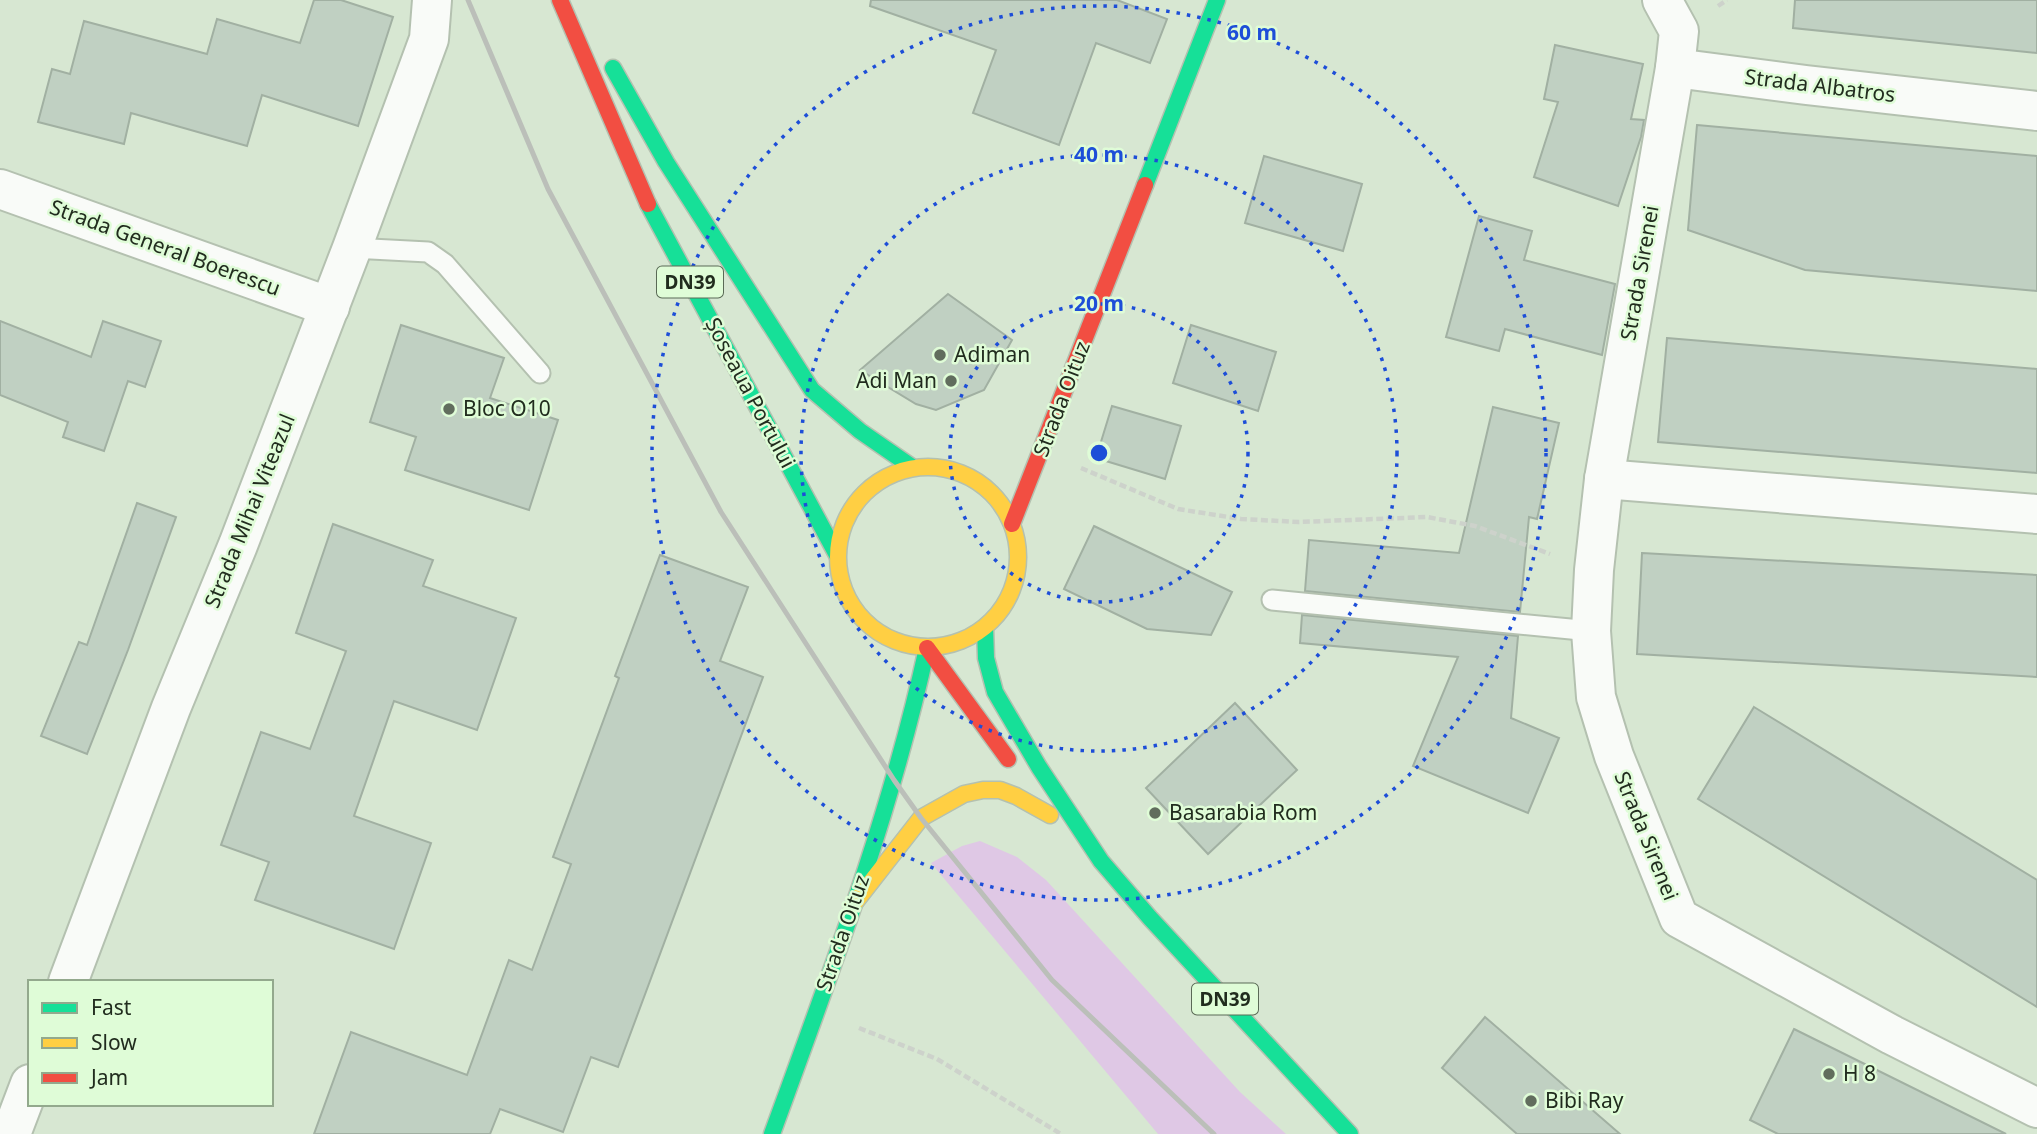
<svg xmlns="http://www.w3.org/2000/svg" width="2037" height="1134" viewBox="0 0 2037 1134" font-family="'Noto Sans',sans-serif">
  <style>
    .green { fill: #dfc8e5 }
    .building { fill: #c0d0c2; stroke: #a1b0a2; stroke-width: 2 }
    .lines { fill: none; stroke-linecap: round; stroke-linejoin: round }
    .lane-casing { stroke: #b4c1b0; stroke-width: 23 }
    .street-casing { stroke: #b4c1b0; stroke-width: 42 }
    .fast-casing { stroke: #b4c1b0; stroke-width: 19 }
    .slow-casing { stroke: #b4c1b0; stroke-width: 19 }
    .jam-casing { stroke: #b4c1b0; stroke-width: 19 }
    .path { stroke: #cdd2cb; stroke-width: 4.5; stroke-dasharray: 7 3.5; stroke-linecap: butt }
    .lane { stroke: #f9fbf8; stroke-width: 19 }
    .street { stroke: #f9fbf8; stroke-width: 38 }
    .fast { stroke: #16e098; stroke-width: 16 }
    .slow { stroke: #ffcf43; stroke-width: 16 }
    .jam { stroke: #f24e42; stroke-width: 16 }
    .rail { stroke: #bbbfb9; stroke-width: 5 }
    .ring { fill: none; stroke: #1d4ed8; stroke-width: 3.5; stroke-dasharray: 3.5 7 }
    .poi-dot { fill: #616d5d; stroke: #dffcd7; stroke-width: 2.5 }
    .labels { text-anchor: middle; stroke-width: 5; stroke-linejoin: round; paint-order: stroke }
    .shield { fill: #dffcd7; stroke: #5a6a56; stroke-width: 2 }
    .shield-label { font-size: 19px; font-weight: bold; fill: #212c1e }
    .street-label { font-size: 21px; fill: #212c1e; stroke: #dffcd7 }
    .poi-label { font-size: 21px; fill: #212c1e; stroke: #dffcd7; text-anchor: start }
    .centre { fill: #1d4ed8; stroke: #dffcd7; stroke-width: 3.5 }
    .ring-label { font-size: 21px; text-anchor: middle; font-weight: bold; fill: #1d4ed8; stroke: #dffcd7; stroke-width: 5; stroke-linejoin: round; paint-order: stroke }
  </style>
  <rect width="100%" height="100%" fill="#d7e7d2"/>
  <polygon class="green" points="980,841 1017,857 1046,880 1240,1092 1286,1134 1158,1134 931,863 962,846"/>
  <g class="building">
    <polygon points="314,0 341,0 393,17 358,126 262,95 247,146 131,113 124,144 38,122 52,69 70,74 84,21 207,54 217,19 300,43"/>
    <polygon points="871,0 1117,0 1167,19 1150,63 1096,43 1059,145 973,113 996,50 870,6"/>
    <polygon points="1795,0 2037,0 2037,53 1793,28"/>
    <polygon points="1555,45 1643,64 1631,119 1644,120 1641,137 1618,206 1534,177 1558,102 1544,99"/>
    <polygon points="1697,125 2037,156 2037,291 1805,270 1688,230"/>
    <polygon points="1264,156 1362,184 1343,251 1245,223"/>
    <polygon points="1479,216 1532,231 1524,260 1615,284 1602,355 1505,329 1499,351 1446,337"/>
    <polygon points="948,294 1012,340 984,390 936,410 916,404 860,370"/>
    <polygon points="0,321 91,357 103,321 161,341 145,387 128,381 104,451 63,437 68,422 0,395"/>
    <polygon points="401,325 504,358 490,398 558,420 529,510 405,470 416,437 370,422"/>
    <polygon points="1191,325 1276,352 1258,411 1173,383"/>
    <polygon points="1667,338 2037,369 2037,473 1658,442"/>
    <polygon points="1112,406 1181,426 1165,479 1096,458"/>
    <polygon points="1493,407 1559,423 1537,519 1529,517 1520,612 1305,591 1309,540 1459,553"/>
    <polygon points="137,503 176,517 128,650 87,754 41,736 79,642 87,645"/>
    <polygon points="333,524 433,560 423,586 516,618 477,730 394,701 354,816 431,843 394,949 255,900 269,862 221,845 261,732 310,749 346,651 296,633"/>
    <polygon points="1094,526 1232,592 1211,635 1147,629 1064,589"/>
    <polygon points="1642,553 2037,575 2037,677 1637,654"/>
    <polygon points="660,555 748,587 720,661 763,677 618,1067 591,1057 563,1132 500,1109 490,1134 314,1134 351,1032 467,1075 509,960 532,970 571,864 553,857 619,678 615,676"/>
    <polygon points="1302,615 1518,636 1511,718 1559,738 1528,813 1413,766 1458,657 1300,643"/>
    <polygon points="1235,703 1297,770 1208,854 1146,788"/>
    <polygon points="1754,707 2037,880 2037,1007 1698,799"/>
    <polygon points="1485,1017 1620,1134 1517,1134 1442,1068"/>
    <polygon points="1794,1029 2006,1134 1778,1134 1750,1120"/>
  </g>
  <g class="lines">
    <g class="lane-casing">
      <g id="lane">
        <polyline points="352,248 428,252 445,264 540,373"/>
        <polyline points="1272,600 1591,631"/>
      </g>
    </g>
    <g class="street-casing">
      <g id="street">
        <polyline points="1662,0 1679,31 1675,68 1604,479 1594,570 1591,631 1596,697 1614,756 1679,918 1892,1035 2037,1108"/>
        <polyline points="1675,68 1806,85 2037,111"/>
        <polyline points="0,189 330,307"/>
        <polyline points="1604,479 2037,514"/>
        <polyline points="68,982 171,708 238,545 352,248 429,39 432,0"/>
        <polyline points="11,1134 30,1084"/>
      </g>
    </g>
    <g class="fast-casing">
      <g id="fast">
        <polyline points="613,68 666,162 812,390 860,431 912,467"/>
        <polyline points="1145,185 1217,0"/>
        <polyline points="648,204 837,555"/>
        <polyline points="985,627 986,658 995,692 1039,767 1101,861 1150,918 1350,1134"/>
        <path d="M772 1134C831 972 890 817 927 648"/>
      </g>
    </g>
    <g class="slow-casing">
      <g id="slow">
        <circle cx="928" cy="557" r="90"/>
        <polyline points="853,905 921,818 964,794 983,790 1000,790 1016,796 1050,815"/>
      </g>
    </g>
    <g class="jam-casing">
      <g id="jam">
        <polyline points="560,0 648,204"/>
        <polyline points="1012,524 1145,185"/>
        <polyline points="927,648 1008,759"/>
      </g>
    </g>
    <g class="path">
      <polyline points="1718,6 1727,0"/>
      <polyline points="1081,468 1178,509 1241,519 1299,522 1427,517 1475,526 1550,554"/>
      <polyline points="859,1028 937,1059 1061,1134"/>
    </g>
    <use href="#lane" class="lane"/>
    <use href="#street" class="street"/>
    <use href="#fast" class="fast"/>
    <use href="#slow" class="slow"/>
    <use href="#jam" class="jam"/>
    <polyline class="rail" points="468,0 548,189 721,512 894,780 921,818 1052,980 1214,1134"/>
  </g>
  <g class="ring">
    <circle cx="1099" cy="453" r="149"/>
    <circle cx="1099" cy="453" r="298"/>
    <circle cx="1099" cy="453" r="447"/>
  </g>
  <g class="poi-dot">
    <circle cx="940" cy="355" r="7"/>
    <circle cx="951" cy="381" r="7"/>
    <circle cx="449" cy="409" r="7"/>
    <circle cx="1155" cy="813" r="7"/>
    <circle cx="1829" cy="1074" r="7"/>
    <circle cx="1531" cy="1101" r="7"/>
  </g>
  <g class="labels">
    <g class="shield">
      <rect x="657" y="266.5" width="66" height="31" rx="5"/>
      <rect x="1192" y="983.5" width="66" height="31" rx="5"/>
    </g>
    <g class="shield-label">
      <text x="690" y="289">DN39</text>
      <text x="1225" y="1006">DN39</text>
    </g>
    <g class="street-label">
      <text transform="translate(1820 86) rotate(7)" y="7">Strada Albatros</text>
      <text transform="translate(165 248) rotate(20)" y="7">Strada General Boerescu</text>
      <text transform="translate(1640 273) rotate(-80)" y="7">Strada Sirenei</text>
      <text transform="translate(750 393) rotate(62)" y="7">Șoseaua Portului</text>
      <text transform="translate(1062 399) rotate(-69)" y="7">Strada Oituz</text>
      <text transform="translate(250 511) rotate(-68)" y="7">Strada Mihai Viteazul</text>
      <text transform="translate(1646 836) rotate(68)" y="7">Strada Sirenei</text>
      <text transform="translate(843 933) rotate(-71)" y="7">Strada Oituz</text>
    </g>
    <g class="poi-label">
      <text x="954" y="362">Adiman</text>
      <text x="937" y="388" text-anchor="end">Adi Man</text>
      <text x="463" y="416">Bloc O10</text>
      <text x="1169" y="820">Basarabia Rom</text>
      <text x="1843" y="1081">H 8</text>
      <text x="1545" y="1108">Bibi Ray</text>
    </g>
  </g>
  <circle cx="1099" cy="453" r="10" class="centre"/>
  <g class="ring-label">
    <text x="1252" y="40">60 m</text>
    <text x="1099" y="162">40 m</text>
    <text x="1099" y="311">20 m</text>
  </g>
  <rect x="28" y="980" width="245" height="126" fill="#dffcd7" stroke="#93a98d" stroke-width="2"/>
  <rect x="42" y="1003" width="35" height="10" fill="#16e098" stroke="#93a98d" stroke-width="2"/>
  <text x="91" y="1015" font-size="21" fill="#212c1e">Fast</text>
  <rect x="42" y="1038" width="35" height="10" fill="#ffcf43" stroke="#93a98d" stroke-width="2"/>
  <text x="91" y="1050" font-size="21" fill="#212c1e">Slow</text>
  <rect x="42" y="1073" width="35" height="10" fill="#f24e42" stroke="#93a98d" stroke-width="2"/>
  <text x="91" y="1085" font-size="21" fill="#212c1e">Jam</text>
</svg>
